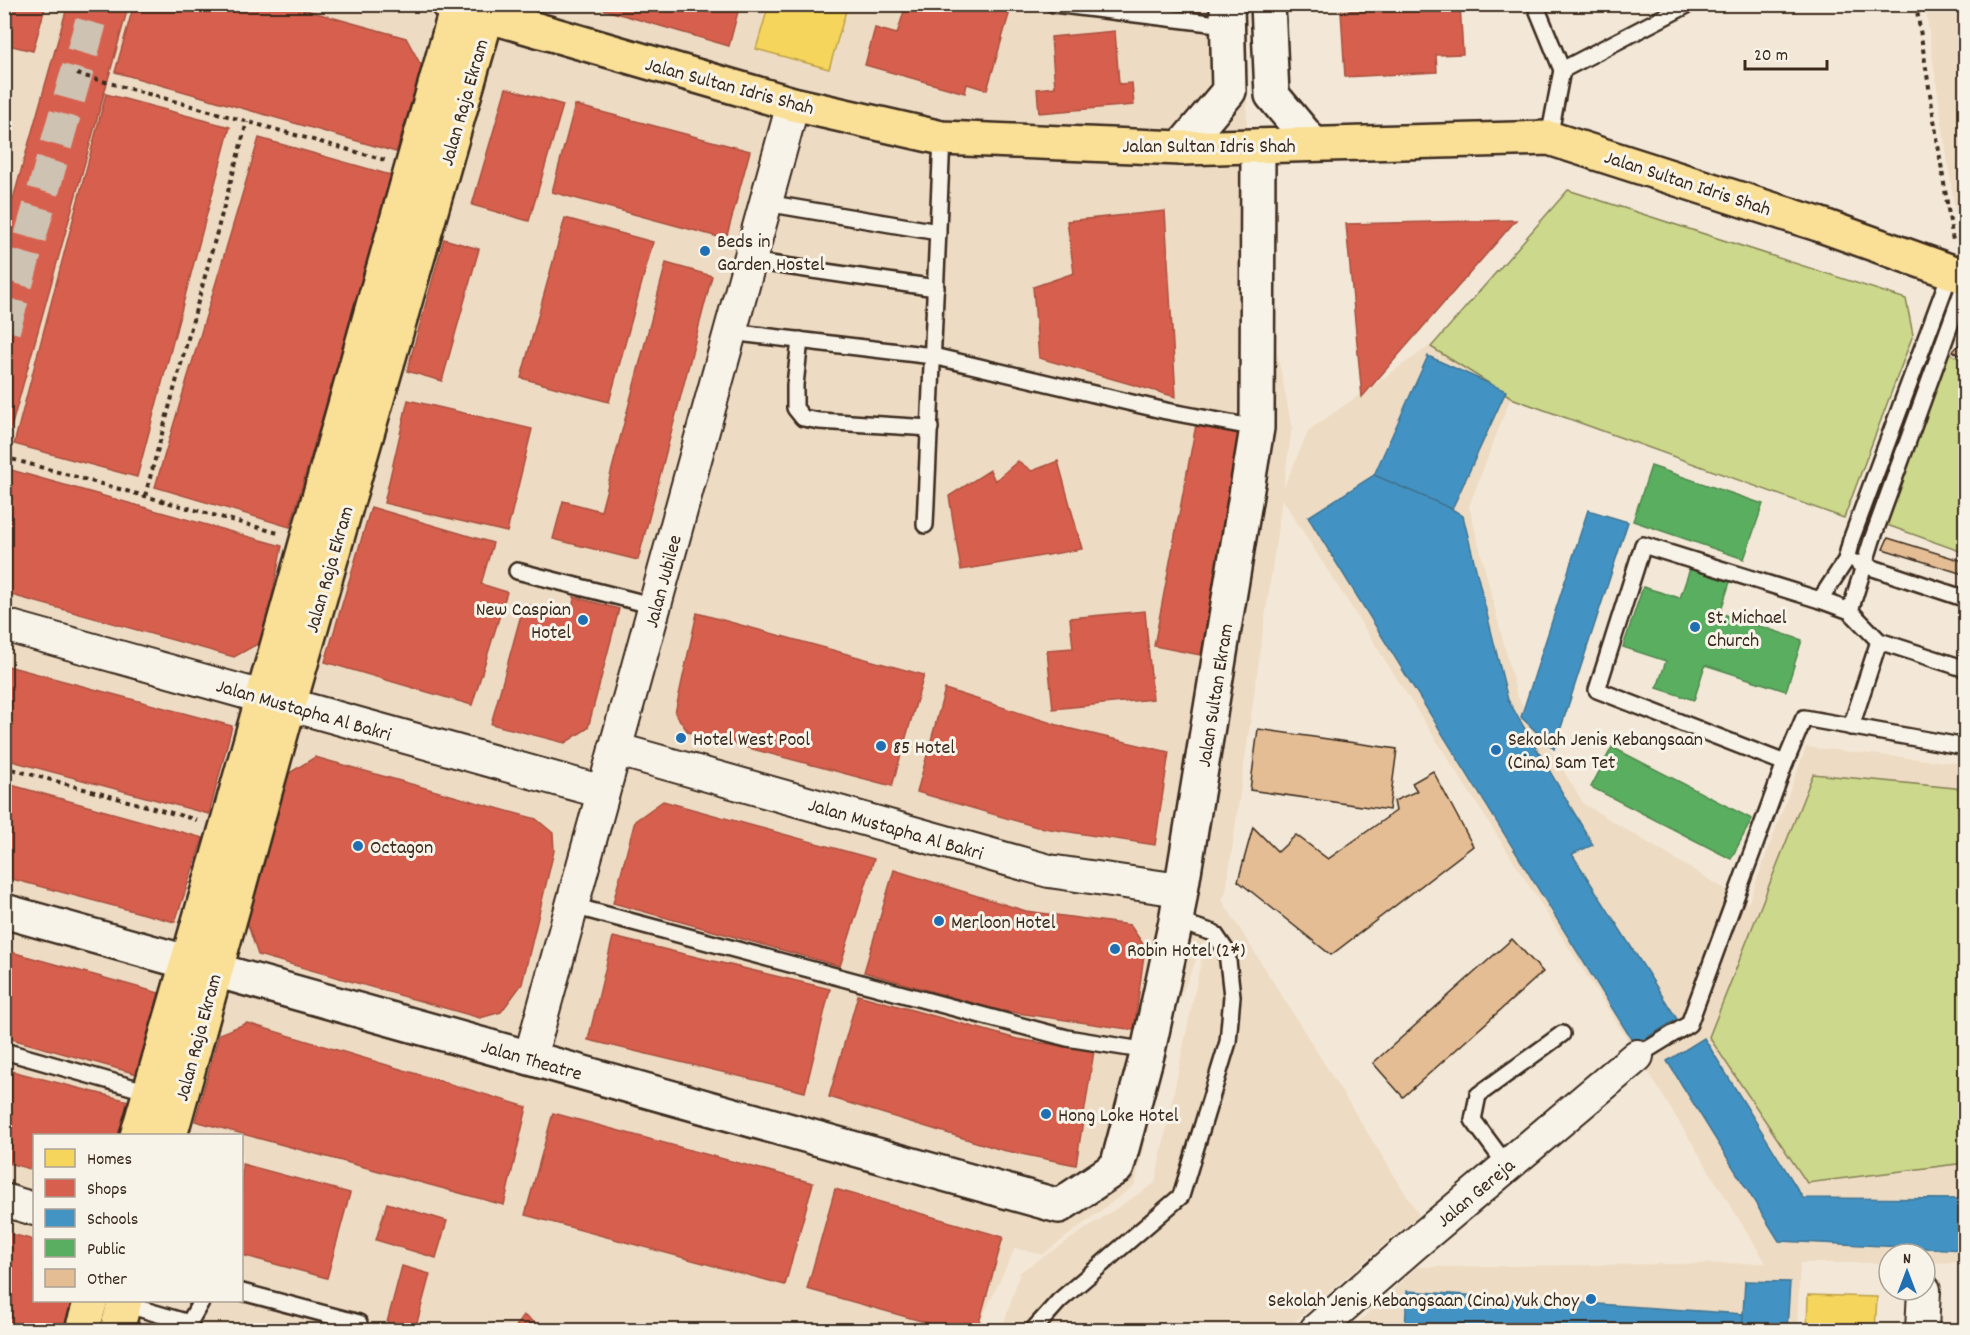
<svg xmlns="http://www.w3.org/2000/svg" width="1970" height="1335" viewBox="0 0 1970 1335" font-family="Dekko,sans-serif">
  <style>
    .built { fill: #eedbc3; fill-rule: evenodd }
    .green { fill: #ccd88b; stroke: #848154; stroke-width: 1.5 }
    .homes { fill: #f6d55c; stroke: #bea249; stroke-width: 1.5 }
    .shops { fill: #d6604d; stroke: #a8503f; stroke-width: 1.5 }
    .schools { fill: #4393c3; stroke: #417492; stroke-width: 1.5 }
    .public { fill: #5aae61; stroke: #51864d; stroke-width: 1.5 }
    .building { fill: #e4bd94; stroke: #3b2a1e; stroke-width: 1.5 }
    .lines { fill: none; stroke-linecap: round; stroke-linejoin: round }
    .minor-tunnel { stroke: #cec2b2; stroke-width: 32; stroke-dasharray: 32 16; stroke-linecap: butt }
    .service-casing { stroke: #3b2a1e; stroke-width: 20 }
    .minor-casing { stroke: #3b2a1e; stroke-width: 36 }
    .tertiary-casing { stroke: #3b2a1e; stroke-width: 38 }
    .primary-casing { stroke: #3b2a1e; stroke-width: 38 }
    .trunk-casing { stroke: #3b2a1e; stroke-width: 38 }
    .path { stroke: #3b2a1e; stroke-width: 4; stroke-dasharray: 4.5 4.5; stroke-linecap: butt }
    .service { stroke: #f7f3e8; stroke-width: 15 }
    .minor { stroke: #f7f3e8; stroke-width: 32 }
    .tertiary { stroke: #f7f3e8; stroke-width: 33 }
    .primary { stroke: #fadf96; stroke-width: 33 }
    .trunk { stroke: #fadf96; stroke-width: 33 }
    .poi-dot { fill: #1f6fb2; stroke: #f7f3e8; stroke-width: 2 }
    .labels { text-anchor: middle; stroke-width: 6; stroke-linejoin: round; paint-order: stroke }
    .street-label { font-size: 20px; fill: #3b2a1e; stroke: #f7f3e8 }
    .poi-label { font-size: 20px; fill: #3b2a1e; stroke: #f7f3e8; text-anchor: start }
  </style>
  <rect width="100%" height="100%" fill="#f3e8d7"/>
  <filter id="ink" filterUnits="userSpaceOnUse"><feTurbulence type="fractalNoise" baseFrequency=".0167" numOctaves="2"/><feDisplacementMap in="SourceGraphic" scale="12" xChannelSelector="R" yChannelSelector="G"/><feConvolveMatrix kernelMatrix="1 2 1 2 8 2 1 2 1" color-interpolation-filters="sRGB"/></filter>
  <g filter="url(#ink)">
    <g class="built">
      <path d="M5 5H1248L1246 193 1292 428 1283 489 1309 430 1431 345 1511 397 1469 506 1517 696 1584 804 1748 903 1739 928 1806 747 1965 764V1262L1925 1263V1254H1889V1263H1800L1797 1330H1350L1417 1267 1766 1263 1645 1067 1282 499 1226 892 1222 900 1419 1215 1285 1330H1002L1020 1272 1155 1183 1206 937 1176 1007 1135 1185 1042 1255 1015 1248 977 1330H5ZM34 1136H242V1300H34Z"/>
      <polygon points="1925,5 1965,5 1965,241 1959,239"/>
    </g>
    <g class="green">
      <polygon points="1568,190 1906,299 1913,335 1844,518 1514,399 1431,347"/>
      <polygon points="1949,352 1965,363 1965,553 1887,525"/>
      <polygon points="1813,774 1965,789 1965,1163 1807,1183 1709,1037"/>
    </g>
    <g class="homes">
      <polygon points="769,4 848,4 829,69 756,49"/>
      <polygon points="1808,1295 1877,1297 1875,1330 1807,1330"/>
    </g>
    <g class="shops">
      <polygon points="4,4 46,4 33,51 4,44"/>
      <polygon points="68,4 129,4 4,453 4,231"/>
      <polygon points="134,4 284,4 406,38 422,67 396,152 115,72"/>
      <polygon points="585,4 740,4 729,46"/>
      <polygon points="912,4 987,4 1010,11 987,90 967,84 965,93 865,65 875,28 897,34 905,8 910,10"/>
      <polygon points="1460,4 1463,54 1436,55 1437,72 1345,77 1341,11"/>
      <polygon points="1115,31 1119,84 1132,83 1134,105 1039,113 1037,89 1055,87 1051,37"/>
      <polygon points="506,88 563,105 529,221 472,205"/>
      <polygon points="106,94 230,127 137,477 14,444"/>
      <polygon points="575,105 750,151 726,239 552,192"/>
      <polygon points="259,138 394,176 290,527 155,487"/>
      <polygon points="1165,211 1176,397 1039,358 1033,287 1074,273 1067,221"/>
      <polygon points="565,218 653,242 609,402 521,378"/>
      <polygon points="1516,220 1362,397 1346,224"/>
      <polygon points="444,239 479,249 442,381 407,371"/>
      <polygon points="666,263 712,276 638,560 553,539 563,501 601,511"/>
      <polygon points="408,400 532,429 507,532 384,503"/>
      <polygon points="1196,425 1243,434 1201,655 1154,646"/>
      <polygon points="1018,461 1032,471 1058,461 1082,549 961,570 949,496 990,470 995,481"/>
      <polygon points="4,468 282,546 263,641 234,657 4,593"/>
      <polygon points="371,507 493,543 481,584 507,592 472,705 325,662"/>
      <polygon points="574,597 619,609 588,728 565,743 491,724 524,604 572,615"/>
      <polygon points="1145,611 1153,699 1053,709 1047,650 1073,648 1070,618"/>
      <polygon points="697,613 924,675 892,786 688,732 675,713"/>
      <polygon points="4,665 232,726 209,814 4,759"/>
      <polygon points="945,689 1067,728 1169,752 1155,845 1037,827 917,792"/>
      <polygon points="315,757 536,819 553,833 554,851 522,984 501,1012 480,1018 258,955 247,922 288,774"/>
      <polygon points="4,783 203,838 175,922 4,877"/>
      <polygon points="663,801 874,859 840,966 613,903 635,821"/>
      <polygon points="894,870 1026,911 1130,925 1145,947 1134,1030 997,1010 864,972"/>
      <polygon points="613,937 830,989 805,1092 588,1040"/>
      <polygon points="4,950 159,993 137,1074 4,1037"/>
      <polygon points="858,995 1017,1039 1094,1051 1076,1165 1002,1150 829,1097"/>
      <polygon points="247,1023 527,1107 504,1205 195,1121 219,1034"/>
      <polygon points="4,1069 129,1101 120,1136 34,1136 34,1170 4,1162"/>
      <polygon points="553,1113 813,1183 785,1285 525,1215"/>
      <polygon points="242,1164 350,1193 327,1278 242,1255"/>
      <polygon points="835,1189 1003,1237 977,1330 953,1330 807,1289"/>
      <polygon points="387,1203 447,1221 436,1258 376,1240"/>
      <polygon points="4,1232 34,1240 34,1300 73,1300 65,1330 40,1330 4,1321"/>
      <polygon points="402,1266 430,1274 415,1330 385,1330"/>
      <polygon points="523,1315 546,1330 514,1330"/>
    </g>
    <g class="schools">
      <polygon points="1946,4 1966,4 1966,10 1947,12"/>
      <polygon points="1428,356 1506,391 1452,509 1374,475"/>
      <polygon points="1374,475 1452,509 1463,516 1508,700 1593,845 1572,854 1677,1019 1635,1045 1308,517"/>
      <polygon points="1588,510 1628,522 1554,749 1521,717"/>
      <polygon points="1704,1038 1803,1198 1966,1199 1966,1250 1779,1241 1667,1061"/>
      <polygon points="1745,1281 1790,1282 1787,1330 1742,1330"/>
      <polygon points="1407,1291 1743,1314 1742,1330 1405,1330"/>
    </g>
    <g class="public">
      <polygon points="1651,466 1763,504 1744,559 1633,521"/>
      <polygon points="1691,566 1731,579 1720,613 1802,640 1786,691 1705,665 1694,700 1657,688 1666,661 1623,647 1643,587 1680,598"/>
      <polygon points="1612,747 1752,819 1731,859 1591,787"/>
    </g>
    <g class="building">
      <polygon points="1966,338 1966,359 1953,351"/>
      <polygon points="1888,538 1966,562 1966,575 1883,549"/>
      <polygon points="1258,729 1397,749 1389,810 1250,790"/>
      <polygon points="1433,771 1473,846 1331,955 1238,881 1253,827 1278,852 1296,835 1328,859 1396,811 1394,801 1417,791 1412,783"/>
      <polygon points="1512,939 1543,972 1403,1097 1373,1063"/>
    </g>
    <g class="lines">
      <polyline class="minor-tunnel" points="4,330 96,4"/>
      <g class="service-casing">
        <g id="service">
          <polyline points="1054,4 1226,25"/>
          <polyline points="1535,4 1562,70 1549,138"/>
          <polyline points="1562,70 1689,4"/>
          <polyline points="766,203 938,232"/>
          <polyline points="750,261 936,288"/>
          <polyline points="730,332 933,356 1166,411 1257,428"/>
          <polyline points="800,340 795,385 795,408 803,418 819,421 930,428"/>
          <polyline points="925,525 942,138"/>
          <polyline points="1858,563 1966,599"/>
          <polyline points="517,571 655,606"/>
          <polyline points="1820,600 1846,560 1851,540 1951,271"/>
          <polyline points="1850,611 1872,540 1966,281"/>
          <polyline points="1966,669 1879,641 1850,611 1820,600 1643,545 1597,690 1785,763 1804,718 1966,747"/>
          <polyline points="1851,727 1879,641"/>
          <polyline points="573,906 1067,1038 1148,1051"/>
          <polyline points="4,1051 149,1092"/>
          <polyline points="1637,1056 1689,1024 1785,763"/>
          <polyline points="1507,1166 1473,1120 1478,1095 1562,1034"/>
          <polyline points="242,1292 359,1323"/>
          <polyline points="124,1304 189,1323 187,1330"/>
          <polyline points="189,1323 202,1300"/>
          <polyline points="1033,1330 1059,1301 1181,1196 1228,1042 1232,996 1227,952 1214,933 1176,921"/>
        </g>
      </g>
      <g class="minor-casing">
        <g id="minor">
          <polyline points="4,625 603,792"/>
          <polyline points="615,749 1049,871 1180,890"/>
          <polyline points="530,1058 793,104"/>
          <polyline points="4,1200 34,1209"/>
          <polyline points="1316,1330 1412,1246 1637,1056"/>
          <polyline points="1922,1330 1924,1290"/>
        </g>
      </g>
      <g class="tertiary-casing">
        <g id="tertiary">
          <polyline points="1268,4 1272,95 1313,144"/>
          <polyline points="1181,148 1229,91 1227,4"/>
          <polyline points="4,911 1059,1206 1117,1167 1148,1051 1176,921 1257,428 1258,146"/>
        </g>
      </g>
      <g class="primary-casing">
        <g id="primary">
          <polyline points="137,1136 226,828 457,7"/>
          <polyline points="170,1136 289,705 487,16"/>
          <polyline points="82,1330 91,1300"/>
          <polyline points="117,1330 125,1300"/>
        </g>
      </g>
      <g class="trunk-casing">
        <polyline id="trunk" points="448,4 793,104 942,138 1181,148 1549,138 1818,224 1966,277"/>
      </g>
      <g class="path">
        <polyline points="1916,4 1953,241"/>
        <polyline points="77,74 385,160"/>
        <polyline points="4,457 278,533"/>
        <polyline points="145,496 247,122"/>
        <polyline points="4,767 197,820"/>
      </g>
      <use href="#service" class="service"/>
      <use href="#minor" class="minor"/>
      <use href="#tertiary" class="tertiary"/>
      <use href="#primary" class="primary"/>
      <use href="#trunk" class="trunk"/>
    </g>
  </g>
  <g class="poi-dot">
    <circle cx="705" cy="251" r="6"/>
    <circle cx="583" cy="620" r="6"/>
    <circle cx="1695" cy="627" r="6"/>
    <circle cx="681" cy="738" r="6"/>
    <circle cx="881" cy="746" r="6"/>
    <circle cx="1496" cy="750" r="6"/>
    <circle cx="358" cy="846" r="6"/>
    <circle cx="939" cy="921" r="6"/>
    <circle cx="1115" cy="949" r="6"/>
    <circle cx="1046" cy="1114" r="6"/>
    <circle cx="1591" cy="1299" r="6"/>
  </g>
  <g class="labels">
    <g class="street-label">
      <text transform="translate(730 85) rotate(15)" y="7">Jalan Sultan Idris Shah</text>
      <text transform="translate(463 102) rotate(-74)" y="7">Jalan Raja Ekram</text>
      <text x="1209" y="152">Jalan Sultan Idris Shah</text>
      <text transform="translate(1688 182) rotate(18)" y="7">Jalan Sultan Idris Shah</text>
      <text transform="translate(328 569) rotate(-74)" y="7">Jalan Raja Ekram</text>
      <text transform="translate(662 581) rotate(-75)" y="7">Jalan Jubilee</text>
      <text transform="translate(1214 695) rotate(-81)" y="7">Jalan Sultan Ekram</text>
      <text transform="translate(304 709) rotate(16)" y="7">Jalan Mustapha Al Bakri</text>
      <text transform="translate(896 828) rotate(16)" y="7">Jalan Mustapha Al Bakri</text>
      <text transform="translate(197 1037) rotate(-75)" y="7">Jalan Raja Ekram</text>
      <text transform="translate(532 1059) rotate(16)" y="7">Jalan Theatre</text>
      <text transform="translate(1475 1192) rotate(-40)" y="7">Jalan Gereja</text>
    </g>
    <g class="poi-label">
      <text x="717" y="247">Beds in<tspan x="717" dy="23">Garden Hostel</tspan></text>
      <text x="571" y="615" text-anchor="end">New Caspian<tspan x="571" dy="23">Hotel</tspan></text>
      <text x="1707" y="623">St. Michael<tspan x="1707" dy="23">Church</tspan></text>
      <text x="693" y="745">Hotel West Pool</text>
      <text x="1508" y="745">Sekolah Jenis Kebangsaan<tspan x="1508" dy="23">(Cina) Sam Tet</tspan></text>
      <text x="893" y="753">85 Hotel</text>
      <text x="370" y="853">Octagon</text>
      <text x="951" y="928">Merloon Hotel</text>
      <text x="1127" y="956">Robin Hotel (2*)</text>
      <text x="1058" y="1121">Hong Loke Hotel</text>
      <text x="1579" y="1306" text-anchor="end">Sekolah Jenis Kebangsaan (Cina) Yuk Choy</text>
    </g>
  </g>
  <rect width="1970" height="1335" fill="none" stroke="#f7f3e8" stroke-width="24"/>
  <rect x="12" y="12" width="1946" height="1311" fill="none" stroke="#3b2a1e" stroke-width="2" filter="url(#ink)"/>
  <rect x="33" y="1134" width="210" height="168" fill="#f7f3e8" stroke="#aca397" stroke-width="1.5"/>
  <rect x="45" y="1149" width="30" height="18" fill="#f6d55c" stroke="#aca397" stroke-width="1.5"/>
  <text x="87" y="1164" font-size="18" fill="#3b2a1e">Homes</text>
  <rect x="45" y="1179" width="30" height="18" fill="#d6604d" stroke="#aca397" stroke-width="1.5"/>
  <text x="87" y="1194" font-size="18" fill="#3b2a1e">Shops</text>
  <rect x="45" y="1209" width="30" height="18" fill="#4393c3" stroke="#aca397" stroke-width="1.5"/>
  <text x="87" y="1224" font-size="18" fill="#3b2a1e">Schools</text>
  <rect x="45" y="1239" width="30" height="18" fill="#5aae61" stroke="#aca397" stroke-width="1.5"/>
  <text x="87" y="1254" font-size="18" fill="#3b2a1e">Public</text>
  <rect x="45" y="1269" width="30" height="18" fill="#e4bd94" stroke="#aca397" stroke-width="1.5"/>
  <text x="87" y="1284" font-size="18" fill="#3b2a1e">Other</text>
  <g transform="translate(1907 1272)"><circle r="28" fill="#f7f3e8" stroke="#aca397" stroke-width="1.5"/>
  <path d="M0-4.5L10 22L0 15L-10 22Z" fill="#1f6fb2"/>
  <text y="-9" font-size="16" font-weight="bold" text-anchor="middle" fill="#3b2a1e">N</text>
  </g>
  <path d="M1745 60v9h82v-9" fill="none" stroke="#3b2a1e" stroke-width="3"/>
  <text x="1754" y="60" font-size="18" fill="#3b2a1e" stroke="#f7f3e8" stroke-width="4.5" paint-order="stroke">20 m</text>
</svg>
